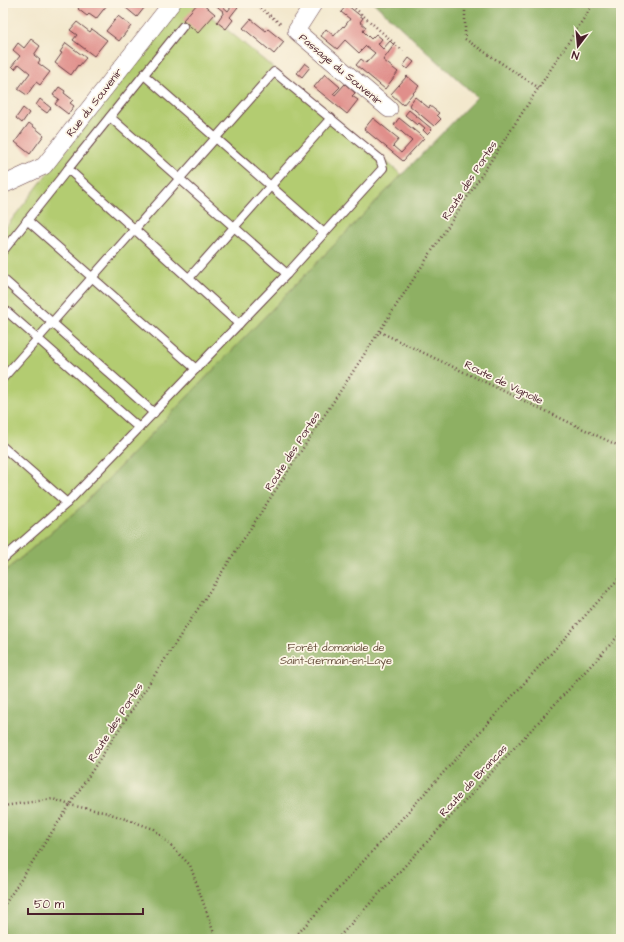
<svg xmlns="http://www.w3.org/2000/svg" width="624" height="942" viewBox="0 0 624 942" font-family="'Architects Daughter',sans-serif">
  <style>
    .green { fill: #b3cc71; stroke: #7e764e }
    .forest { fill: #8eb063; stroke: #6c6847 }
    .building { fill: #e08f8b }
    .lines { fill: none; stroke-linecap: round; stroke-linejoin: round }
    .service-casing { stroke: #633d43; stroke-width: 10 }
    .minor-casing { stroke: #633d43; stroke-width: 18 }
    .path { stroke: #633d43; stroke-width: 2.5; stroke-dasharray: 1 3; stroke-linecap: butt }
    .service { stroke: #fff; stroke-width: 8 }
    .minor { stroke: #fff; stroke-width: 17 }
    .labels { text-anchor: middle; stroke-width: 3.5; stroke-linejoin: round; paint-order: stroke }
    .street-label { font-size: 11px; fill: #4a1f2b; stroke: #fcf5e5 }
    .park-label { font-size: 11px; fill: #6a5340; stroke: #fcf5e5 }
  </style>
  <rect width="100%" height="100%" fill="#fcf5e5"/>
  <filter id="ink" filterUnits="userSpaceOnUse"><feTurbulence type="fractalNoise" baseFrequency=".025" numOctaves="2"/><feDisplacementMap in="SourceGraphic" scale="8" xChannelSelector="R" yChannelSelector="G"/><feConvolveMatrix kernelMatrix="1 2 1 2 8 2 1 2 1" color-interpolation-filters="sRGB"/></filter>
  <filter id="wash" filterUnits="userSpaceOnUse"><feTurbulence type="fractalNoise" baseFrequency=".012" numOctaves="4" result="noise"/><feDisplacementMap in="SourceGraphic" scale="16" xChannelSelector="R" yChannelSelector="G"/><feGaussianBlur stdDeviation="0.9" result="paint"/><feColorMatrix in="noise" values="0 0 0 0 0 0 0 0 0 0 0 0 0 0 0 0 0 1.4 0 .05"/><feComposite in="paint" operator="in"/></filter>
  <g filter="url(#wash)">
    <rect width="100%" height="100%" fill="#f3e8cd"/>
    <polygon class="green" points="181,3 195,3 402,175 81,507 3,573 3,231"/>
    <polygon class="forest" points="374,3 621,3 621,939 3,939 3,573 81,507 477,97"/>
    <g id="blocks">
      <g class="building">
        <polygon points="82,3 104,3 107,5 96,19 89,14 87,16 78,9"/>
        <polygon points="120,3 148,3 137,17"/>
        <polygon points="198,3 202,3 215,14 198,33 183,20"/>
        <polygon points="213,3 223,3 221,5 228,11 231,7 227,3 241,3 230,17 233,20 226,29 217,22 224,12"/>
        <polygon points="347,5 363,18 360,22 366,27 363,31 371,39 376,34 382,39 378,44 383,49 390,41 394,45 383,60 398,72 385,89 356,65 361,59 366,63 375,53 366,46 359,53 345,40 337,49 321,36 326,29 334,36 343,26 344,27 350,19 341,12"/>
        <polygon points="118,16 131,26 119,41 106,31"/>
        <polygon points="251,19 266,31 268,29 284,42 274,54 243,28"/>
        <polygon points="77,22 90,32 92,29 107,40 94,56 73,40 77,35 70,30"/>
        <polygon points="31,39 40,46 34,55 40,60 38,63 50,72 40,85 36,82 27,95 18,89 30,73 19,64 15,69 12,66 20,56 13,50 18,43 24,48"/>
        <polygon points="66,43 86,58 79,66 78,65 71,75 55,63 62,53 60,52"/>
        <polygon points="409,58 414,62 408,69 403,66"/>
        <polygon points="305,63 310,67 302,77 297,73"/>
        <polygon points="325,74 340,87 333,94 335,95 345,84 355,93 352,96 358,100 347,114 314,87"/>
        <polygon points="407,76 419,86 403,105 391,94"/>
        <polygon points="59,87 65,91 64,93 73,100 70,103 74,106 68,114 55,104 59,99 53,95"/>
        <polygon points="415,97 429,108 430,106 439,113 437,115 441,119 434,126 409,105"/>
        <polygon points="40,99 51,108 47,113 36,105"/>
        <polygon points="23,108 29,113 22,123 16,118"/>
        <polygon points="409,110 432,129 427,134 423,130 425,128 419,123 417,125 405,115"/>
        <polygon points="373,118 399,139 393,146 401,153 412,141 394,125 399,118 424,138 403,161 364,129"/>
        <polygon points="29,123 44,135 30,154 15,142"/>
      </g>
    </g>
  </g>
  <g filter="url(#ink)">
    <use href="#blocks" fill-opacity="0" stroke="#633d43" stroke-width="1"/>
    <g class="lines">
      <g class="service-casing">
        <g id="service">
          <polyline points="144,75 324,233"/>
          <polyline points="110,117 287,274"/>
          <polyline points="68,169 183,26"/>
          <polyline points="27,220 196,369"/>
          <polyline points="3,251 68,169 239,324"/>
          <polyline points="189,278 331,118"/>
          <polyline points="3,279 154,413"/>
          <polyline points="3,308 139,428"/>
          <polyline points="3,378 274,72 380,159 383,168 287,274 67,503 3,559"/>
          <polyline points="3,447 67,503"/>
        </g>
      </g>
      <g class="minor-casing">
        <g id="minor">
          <polyline points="314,3 296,31 389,109"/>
          <polyline points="3,185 44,166 172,3"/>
        </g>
      </g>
      <g class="path">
        <polyline points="254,3 282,25"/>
        <polyline points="349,3 403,51"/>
        <polyline points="465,3 465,39 539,88"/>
        <polyline points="380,332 621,447"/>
        <polyline points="3,806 53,799 70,805 108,813 154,829 190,865 216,939"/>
        <polyline points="3,907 594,3"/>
        <polyline points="293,939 621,576"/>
        <polyline points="337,939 621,633"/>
      </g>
      <use href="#service" class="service"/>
      <use href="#minor" class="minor"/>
    </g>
  </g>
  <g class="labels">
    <g class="street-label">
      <text transform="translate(341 69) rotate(40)" y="4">Passage du Souvenir</text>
      <text transform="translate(94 102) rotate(-52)" y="4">Rue du Souvenir</text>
      <text transform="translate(469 180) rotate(-57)" y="4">Route des Portes</text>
      <text transform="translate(504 382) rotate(26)" y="4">Route de Vignolle</text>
      <text transform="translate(292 451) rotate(-57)" y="4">Route des Portes</text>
      <text transform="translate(115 722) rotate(-57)" y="4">Route des Portes</text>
      <text transform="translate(473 780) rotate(-47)" y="4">Route de Brancas</text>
    </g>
    <g class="park-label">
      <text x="336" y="651">Forêt domaniale de<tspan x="336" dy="13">Saint-Germain-en-Laye</tspan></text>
    </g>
  </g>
  <rect width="624" height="942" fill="none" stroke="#fcf5e5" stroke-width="16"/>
  <g transform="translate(578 46) rotate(196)" stroke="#fcf5e5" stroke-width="3" paint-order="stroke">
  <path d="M0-3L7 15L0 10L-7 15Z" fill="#4a1f2b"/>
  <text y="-6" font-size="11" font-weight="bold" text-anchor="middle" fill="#4a1f2b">N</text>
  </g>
  <path d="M28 908v6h115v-6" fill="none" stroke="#4a1f2b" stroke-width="2"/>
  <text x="34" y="908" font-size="12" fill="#4a1f2b" stroke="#fcf5e5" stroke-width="3" paint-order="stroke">50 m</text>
</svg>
